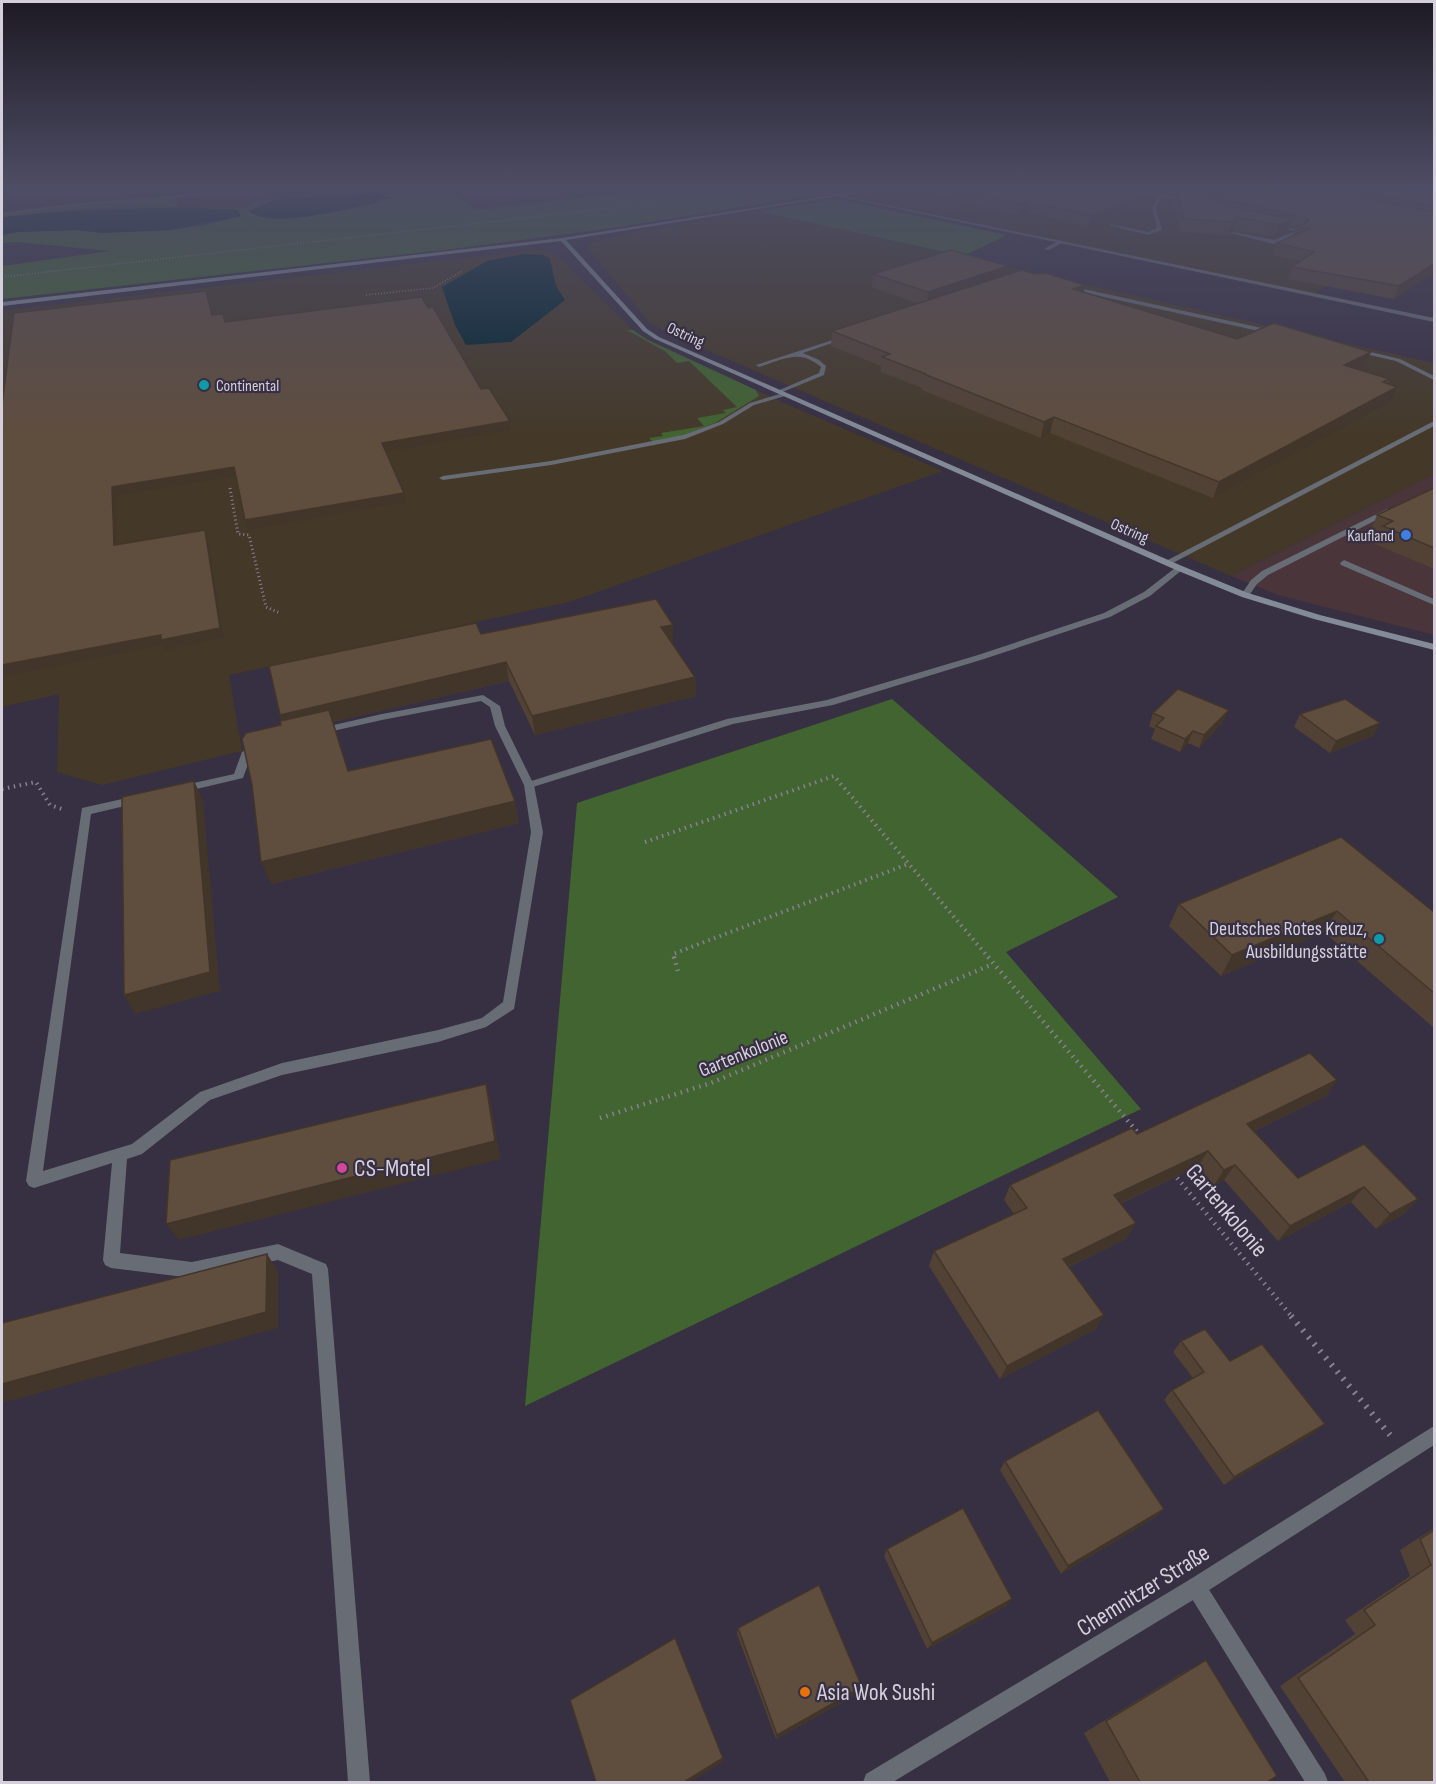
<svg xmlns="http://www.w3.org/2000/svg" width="1436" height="1784" viewBox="0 0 1436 1784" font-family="'Sofia Sans Condensed',sans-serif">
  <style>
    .commercial { fill: #49353a }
    .industrial { fill: #443929 }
    .green { fill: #416431; fill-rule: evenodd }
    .water { fill: #012530 }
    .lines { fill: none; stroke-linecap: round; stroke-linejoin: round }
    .path-far4 { stroke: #878090; stroke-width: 1.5; stroke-dasharray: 1 2; stroke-linecap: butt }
    .path-far3 { stroke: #878090; stroke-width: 3; stroke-dasharray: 1 3; stroke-linecap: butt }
    .path-far2 { stroke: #878090; stroke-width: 4; stroke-dasharray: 1.5 4.5; stroke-linecap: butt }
    .path-far1 { stroke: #878090; stroke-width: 4.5; stroke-dasharray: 1.5 5; stroke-linecap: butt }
    .path { stroke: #878090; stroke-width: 6; stroke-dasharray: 2 7; stroke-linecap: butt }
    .service { fill: #676c75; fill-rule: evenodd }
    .minor { fill: #676c75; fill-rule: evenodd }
    .tertiary { fill: #676c75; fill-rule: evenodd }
    .secondary { fill: #838b99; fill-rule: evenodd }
    .wall { fill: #524235 }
    .shaded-wall { fill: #42362b }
    .building { fill: #5f4d3e; stroke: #42362b; stroke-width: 1.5 }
    .culture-dot { fill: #0f9aa8; stroke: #372f42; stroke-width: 2 }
    .shop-dot { fill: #3f7fe0; stroke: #372f42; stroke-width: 2 }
    .hotel-dot { fill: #d1479c; stroke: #372f42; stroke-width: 2 }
    .food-dot { fill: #e8710a; stroke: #372f42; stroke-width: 2 }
    .labels { text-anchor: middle; stroke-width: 4.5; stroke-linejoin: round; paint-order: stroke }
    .far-street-label { font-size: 16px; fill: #d4cfdb; stroke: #372f42 }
    .far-poi-label { font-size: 16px; fill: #d4cfdb; stroke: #372f42; text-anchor: start }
    .poi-label { font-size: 20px; fill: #d4cfdb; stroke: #372f42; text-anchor: end }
    .street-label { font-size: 20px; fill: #d4cfdb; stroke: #372f42 }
    .near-poi-label { font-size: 24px; fill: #d4cfdb; stroke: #372f42; text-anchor: start }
    .near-street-label { font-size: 24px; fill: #d4cfdb; stroke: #372f42 }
  </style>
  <rect width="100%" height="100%" fill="#372f42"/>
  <polygon class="commercial" points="1434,474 1434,635 1278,595 1231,576"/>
  <g class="industrial">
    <polygon points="916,186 1434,186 1434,224 1312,295 851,195"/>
    <polygon points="758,211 1434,363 1434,474 1231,576 674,336 650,323 587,247 590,243 610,237"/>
    <polygon points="533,250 545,251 558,256 635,332 648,340 786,404 943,471 569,602 229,675 242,751 102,785 57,772 59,694 2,707 2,311"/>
  </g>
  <g class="green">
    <path d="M442 186 476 210 681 186H783L819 194 619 227 453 249 2 299V266L110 251 16 242 2 243V235L17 232 77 230 103 233 170 230 201 226 241 216 238 210C160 206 79 206 2 218V214L70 205 177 196V207L245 208 261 200ZM379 193 347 208 275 219 307 198Z"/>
    <polygon points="833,200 846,201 1007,235 963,256 758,211"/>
    <polygon points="627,330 633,330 648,340 756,390 759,396 715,423 678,437 653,442 649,438 663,436 661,433 704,426 697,418 726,413 723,410 737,407 689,361 677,363 666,352"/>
    <polygon points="892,699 1118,897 1006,952 1141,1109 525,1406 577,803"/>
  </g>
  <g class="water">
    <path d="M379 193 394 199H382L377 203C345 208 274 230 248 211L277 199Z"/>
    <polygon points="186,207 238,210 241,216 170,230 103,233 77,230 17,232 2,235 2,218 4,217 74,211"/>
    <polygon points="523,254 543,255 550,259 556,286 565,300 511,342 466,345 455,325 442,287 487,261"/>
  </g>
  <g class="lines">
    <g class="path-far4">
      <polyline points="2,277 657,203"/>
      <polyline points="366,295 433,288 462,271"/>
    </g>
    <polyline class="path-far3" points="230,488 238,534 249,535 266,607 280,613"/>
    <g class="path-far2">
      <polyline points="2,789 36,782 50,805 65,810"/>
      <polyline points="645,842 834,776 989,958"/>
      <polyline points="674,958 673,954 908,864"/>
    </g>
    <g class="path-far1">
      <polyline points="674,957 679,975"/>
      <polyline points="988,957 1140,1135"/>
      <polyline points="600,1118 711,1083 993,964"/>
      <polyline points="1173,1173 1292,1317"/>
    </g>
    <polyline class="path" points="1291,1316 1390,1435"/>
    <g class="service">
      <polygon points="1158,196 1162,197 1156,208 1162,230 1148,235 1109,225 1111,224 1148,232 1157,228 1152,208"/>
      <polygon points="1273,224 1303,231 1274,244 1231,233 1233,232 1274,240 1296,231 1273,226"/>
      <polygon points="1060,240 1062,243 1049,250 1044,249"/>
      <polygon points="1070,286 1276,331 1279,333 1276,335 1068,289"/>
      <path d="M845 336 850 337 803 353 819 360 826 366 824 375 780 393 775 392 819 373 821 367C799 348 783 360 759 367L756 365Z"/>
      <polygon points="1354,348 1400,359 1434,376 1434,380 1396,361 1352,351"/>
      <polygon points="783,393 786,395 785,396 754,405 723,424 685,439 551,465 443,480 439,478 443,476 551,461 683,435 719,422 750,403"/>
      <polygon points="1434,421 1434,426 1169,565 1162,563"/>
      <polygon points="1387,509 1394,511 1268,575 1257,584 1248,597 1242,597 1241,595 1251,580 1262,571"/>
      <polygon points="1344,560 1434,599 1434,605 1341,565 1340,563"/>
      <path d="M483 695 500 706 505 726 534 785 543 832 514 1009 486 1027 438 1042 282 1075 210 1100 142 1154 127 1159 120 1253 192 1262 278 1244 326 1264 328 1269 370 1782H348L312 1274 278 1260 192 1278 111 1268 105 1265 103 1260 112 1163 34 1188 29 1186 26 1181 82 808 234 774 242 752 259 742 382 714ZM481 701 490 707 495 726 524 785 531 832 503 1002 482 1018 438 1030 282 1063 200 1092 132 1144 43 1171 91 814 243 778 251 756 266 746 382 720Z"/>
      <polygon points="1196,1577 1203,1580 1325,1774 1328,1782 1305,1782 1189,1594 1186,1587 1189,1580"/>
    </g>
    <g class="minor">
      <polygon points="301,186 314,186 70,206 2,215 2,213 70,204"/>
      <polygon points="790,186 796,186 1434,318 1434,322"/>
      <polygon points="1141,193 1189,198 1191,199 1189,200 1139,195"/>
      <polygon points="1179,565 1183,568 1182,570 1150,596 1110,617 984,659 833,705 733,724 533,787 529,789 524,785 525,783 727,719 827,700 978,655 1104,613 1144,592"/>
    </g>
    <polygon class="tertiary" points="1434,1426 1434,1445 1203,1594 893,1782 863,1782 866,1774 1189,1580"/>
    <polygon class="secondary" points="892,186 899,186 566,240 647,329 659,337 1182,566 1248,593 1320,615 1434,644 1434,650 1314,619 1242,597 1176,570 655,339 643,331 561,241 2,306 2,302 562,238"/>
  </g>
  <g class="wall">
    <polygon points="566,186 644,186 579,194"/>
    <polygon points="923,186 1434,186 1434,273 1394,299 1288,279 1292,267 1301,261 1273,255 1277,243 1293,236 1295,228 1290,226 1288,232 1274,237 1233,230 1229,235 1180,232 1173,202 1175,196 1155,193 1152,203 1089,226 1027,212 1018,215 922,191"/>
    <polygon points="1008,266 1007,275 1034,274 1085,285 1084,292 1237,339 1365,367 1359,369 1390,379 1388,384 1391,402 1213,498 1050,433 1041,438 922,390 922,388 881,372 881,366 831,346 832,331 919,304 872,287 873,274"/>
    <polygon points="1434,488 1434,569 1375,544 1379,536 1370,532 1377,515"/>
    <polygon points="481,634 673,643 672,643 695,677 696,696 535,735 509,681 333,722 348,771 519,823 271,884 282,721 280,715"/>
    <polygon points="1153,713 1223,722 1199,748 1188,743 1180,752 1151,739 1155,729 1149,726"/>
    <polygon points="1300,714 1380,723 1373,736 1330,753 1294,727"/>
    <polygon points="1179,904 1434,912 1434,1028 1324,932 1221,976 1169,926"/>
    <polygon points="1337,1080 1326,1096 1254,1131 1298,1178 1364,1144 1418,1199 1404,1214 1376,1229 1351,1202 1278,1241 1224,1180 1214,1185 1198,1166 1120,1204 1127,1238 1069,1267 1096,1329 1000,1379 929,1266 934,1251 1014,1214 1004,1200 1010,1185 1137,1134"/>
    <polygon points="1181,1341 1230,1361 1314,1433 1224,1485 1164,1400 1172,1390 1193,1378 1173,1352"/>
    <polygon points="1005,1461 1164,1509 1155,1517 1061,1574 1000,1470"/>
    <polygon points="1434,1528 1434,1782 1345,1782 1280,1686 1355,1634 1345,1620 1410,1576 1400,1550"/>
    <polygon points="887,1549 1012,1599 1006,1606 927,1649 884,1556"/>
    <polygon points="738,1628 859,1693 776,1739 737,1634"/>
    <polygon points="1206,1660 1267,1782 1110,1782 1084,1733 1179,1675"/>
  </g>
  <g class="shaded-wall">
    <polygon points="610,186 644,186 579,194 579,189"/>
    <polygon points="1179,186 1234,186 1203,190 1202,194 1177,196 1177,193"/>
    <polygon points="1156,190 1152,203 1089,226 1091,215"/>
    <polygon points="1029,202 1027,212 1018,215 1020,204"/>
    <polygon points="1237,217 1233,230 1229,235 1233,222"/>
    <polygon points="1292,219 1288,232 1274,237 1279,225"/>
    <polygon points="1434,264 1434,273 1394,299 1399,286"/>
    <polygon points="1008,266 1006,280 927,306 928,292"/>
    <polygon points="1085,285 1082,298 1073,289"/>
    <polygon points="1371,352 1365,367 1338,380 1344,365"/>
    <polygon points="1397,387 1391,402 1213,498 1219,482"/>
    <polygon points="1054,417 1050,433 1041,438 1044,422"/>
    <polygon points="510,421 511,430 384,452 382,443"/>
    <polygon points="234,467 237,476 116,496 118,555 114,545 112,487"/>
    <polygon points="404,493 406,502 248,530 245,520"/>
    <polygon points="205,530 208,539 224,638 165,650 163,645 2,677 2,665"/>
    <polygon points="673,625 673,643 662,646 661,627"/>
    <polygon points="506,662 509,681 286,733 280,715"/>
    <polygon points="695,677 696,696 535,735 532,716"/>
    <polygon points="1229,710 1223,722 1199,748 1204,735"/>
    <polygon points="1380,723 1373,736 1330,753 1336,741"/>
    <polygon points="1193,731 1188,743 1180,752 1185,739"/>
    <polygon points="194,781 203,800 220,991 135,1014 124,995"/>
    <polygon points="515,801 519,823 271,884 261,862"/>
    <polygon points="1337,911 1324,932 1221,976 1232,955"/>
    <polygon points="1337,1080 1326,1096 1237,1139 1247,1124"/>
    <polygon points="486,1084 491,1102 500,1159 179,1240 166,1224"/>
    <polygon points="1208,1151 1198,1166 1106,1210 1114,1195"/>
    <polygon points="1235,1165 1224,1180 1214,1185 1224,1170"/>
    <polygon points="1364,1187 1351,1202 1278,1241 1290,1226"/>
    <polygon points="1418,1199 1404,1214 1376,1229 1390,1214"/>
    <polygon points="1136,1223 1127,1238 1056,1273 1063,1259"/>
    <polygon points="267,1254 278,1271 278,1328 2,1403 2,1384"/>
    <polygon points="1104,1315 1096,1329 1000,1379 1007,1366"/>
    <polygon points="1325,1424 1314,1433 1224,1485 1234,1477"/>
    <polygon points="1164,1509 1155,1517 1061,1574 1068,1566"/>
    <polygon points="1012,1599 1006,1606 927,1649 932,1643"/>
    <polygon points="862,1687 859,1693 776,1739 777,1735"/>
    <polygon points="723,1758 723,1762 690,1782 684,1782"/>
  </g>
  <g class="building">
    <polygon points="572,186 610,186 579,189"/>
    <polygon points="942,186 1132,186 1156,190 1155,192 1091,215 1029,202 1020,204"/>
    <polygon points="1224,186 1300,186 1434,212 1434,264 1399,286 1292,267 1314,252 1277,243 1310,228 1296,227 1308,222 1309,219 1235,202 1203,190"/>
    <polygon points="1330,186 1434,186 1434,206"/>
    <polygon points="1176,190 1191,190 1231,207 1292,219 1279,225 1237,217 1233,222 1184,219"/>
    <polygon points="951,250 1008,266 928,292 873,274"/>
    <polygon points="1022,270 1034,274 1045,273 1085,285 1073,289 1237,339 1274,323 1371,352 1344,365 1390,379 1383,382 1397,387 1219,482 1054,417 1044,422 924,374 926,374 882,357 890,354 832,331"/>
    <polygon points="206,291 212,315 223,314 225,322 422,297 428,308 433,307 481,389 489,388 510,421 382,443 404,493 245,520 234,467 112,487 114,545 205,530 220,628 161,640 161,635 2,665 2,404 14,313"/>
    <polygon points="1434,488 1434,548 1383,526 1393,521 1377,515"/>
    <polygon points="656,599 673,625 661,627 695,677 532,716 506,662 280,715 269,666 476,623 481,634"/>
    <polygon points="1178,689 1229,710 1204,735 1193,731 1185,739 1156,726 1164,718 1153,713"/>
    <polygon points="1345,699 1380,723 1336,741 1300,714"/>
    <polygon points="329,710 348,771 491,739 515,801 261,862 252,785 242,739 246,733 281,725 280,721"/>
    <polygon points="194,781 210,972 124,995 122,797"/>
    <polygon points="1341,837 1434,912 1434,993 1337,911 1232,955 1179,904"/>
    <polygon points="1310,1053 1337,1080 1247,1124 1298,1178 1364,1144 1418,1199 1390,1214 1364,1187 1290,1226 1235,1165 1224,1170 1208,1151 1114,1195 1136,1223 1063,1259 1104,1315 1007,1366 934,1251 1027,1208 1010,1185 1132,1128 1137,1134"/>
    <polygon points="486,1084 495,1141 166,1224 170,1160"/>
    <polygon points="267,1254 266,1312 2,1384 2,1323"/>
    <polygon points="1205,1329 1230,1361 1262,1344 1325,1424 1234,1477 1172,1390 1204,1372 1181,1341"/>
    <polygon points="1098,1410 1164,1509 1068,1566 1005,1461"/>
    <polygon points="963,1508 1012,1599 932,1643 887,1549"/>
    <polygon points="1434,1530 1434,1782 1369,1782 1298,1678 1375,1625 1364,1610 1431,1565 1420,1539"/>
    <polygon points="819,1585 862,1687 777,1735 738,1628"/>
    <polygon points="675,1638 723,1758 684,1782 596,1782 570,1700"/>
    <polygon points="1206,1660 1277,1776 1267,1782 1140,1782 1106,1721"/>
  </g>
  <linearGradient id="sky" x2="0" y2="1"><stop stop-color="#1e1a24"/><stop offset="0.43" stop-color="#4d4d65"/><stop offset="1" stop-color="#4d4d65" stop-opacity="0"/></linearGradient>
  <rect width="1436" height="435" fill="url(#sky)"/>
  <g class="culture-dot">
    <circle cx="204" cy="385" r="6"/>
    <circle cx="1379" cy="939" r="6"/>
  </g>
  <circle class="shop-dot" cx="1406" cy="535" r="6"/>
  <circle class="hotel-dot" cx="342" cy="1168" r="6"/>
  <circle class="food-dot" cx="805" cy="1692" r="6"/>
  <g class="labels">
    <g class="far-street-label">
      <text transform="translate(686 334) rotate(25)" y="6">Ostring</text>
      <text transform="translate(1130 530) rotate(24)" y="6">Ostring</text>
    </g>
    <g class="far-poi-label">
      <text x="216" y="391">Continental</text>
      <text x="1394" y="541" text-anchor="end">Kaufland</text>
    </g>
    <g class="poi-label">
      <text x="1367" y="935">Deutsches Rotes Kreuz,<tspan x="1367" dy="23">Ausbildungsstätte</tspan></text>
    </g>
    <g class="street-label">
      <text transform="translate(743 1053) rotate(-22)" y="7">Gartenkolonie</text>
    </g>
    <g class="near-poi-label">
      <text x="354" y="1176">CS-Motel</text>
      <text x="817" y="1700">Asia Wok Sushi</text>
    </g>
    <g class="near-street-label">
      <text transform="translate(1227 1210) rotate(50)" y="8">Gartenkolonie</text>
      <text transform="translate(1143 1590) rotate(-32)" y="8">Chemnitzer Straße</text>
    </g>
  </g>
  <rect width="1436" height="1784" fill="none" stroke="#d4cfdb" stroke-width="6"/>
</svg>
